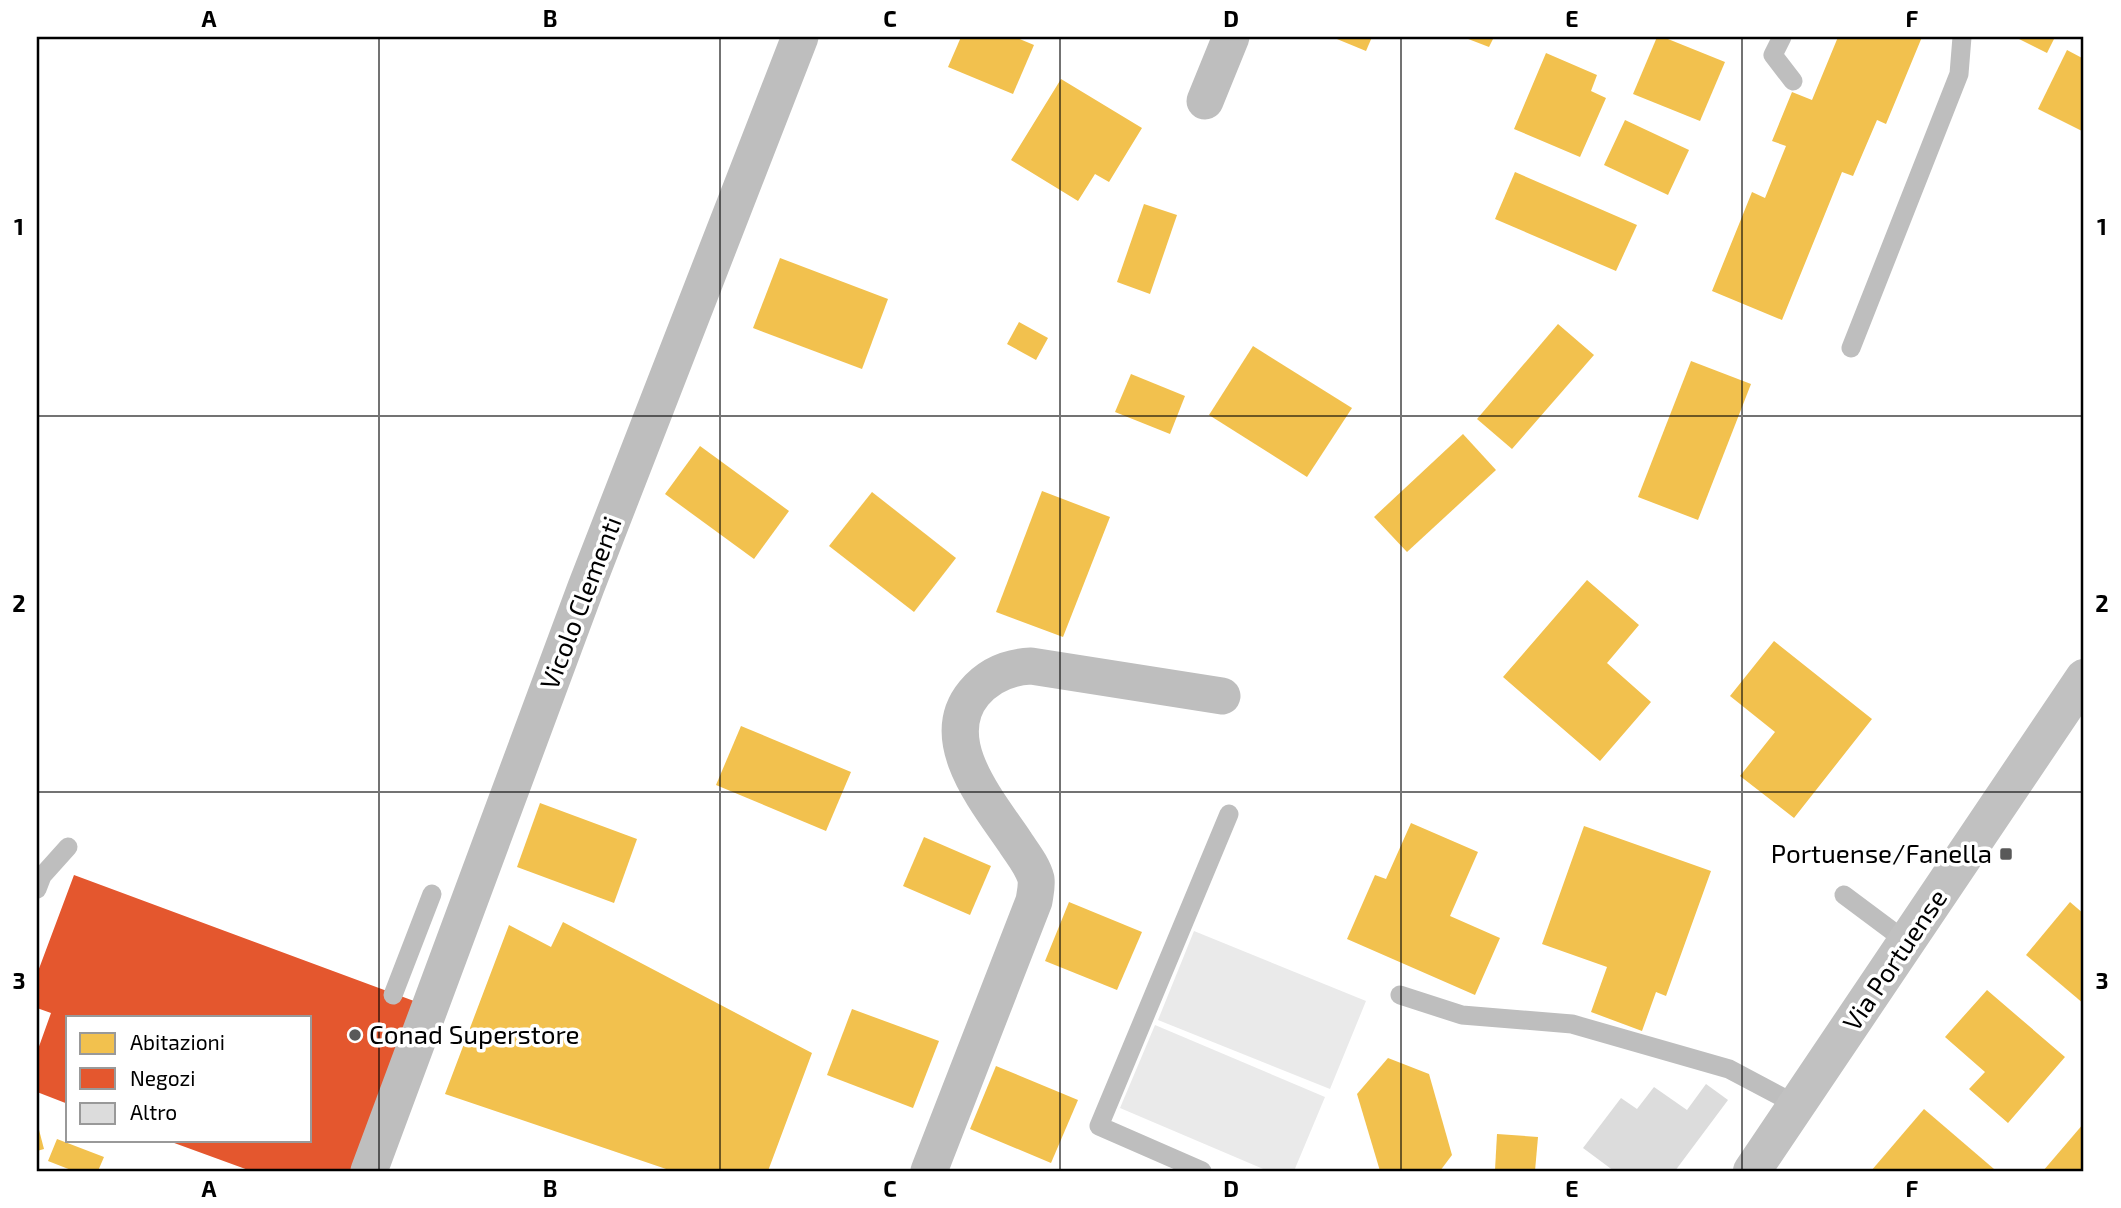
<svg xmlns="http://www.w3.org/2000/svg" width="2121" height="1208" viewBox="0 0 2121 1208" font-family="'Exo 2',sans-serif">
  <style>
    .green { fill: #eaeaea }
    .homes { fill: #f2c14e }
    .shops { fill: #e4572e }
    .building { fill: #dcdcdc }
    .lines { fill: none; stroke-linecap: round; stroke-linejoin: round }
    .lane { stroke: #bebebe; stroke-width: 19 }
    .street { stroke: #bebebe; stroke-width: 37 }
    .secondary { stroke: #c1c1c1; stroke-width: 38 }
    .grid { fill: none; stroke: #000; stroke-width: 2; stroke-opacity: 0.55 }
    .poi-dot { fill: #595959; stroke: #fff; stroke-width: 2.5 }
    .labels { text-anchor: middle; stroke-width: 7; stroke-linejoin: round; paint-order: stroke }
    .street-label { font-size: 26px; fill: #000; stroke: #fff }
    .poi-label { font-size: 26px; fill: #000; stroke: #fff; text-anchor: end }
    .neatline { fill: none; stroke: #000; stroke-width: 2.5 }
    .grid-label { font-size: 23px; text-anchor: middle; font-weight: bold; fill: #000 }
  </style>
  <rect width="100%" height="100%" fill="#fff"/>
  <g class="green">
    <polygon points="1194,931 1366,1001 1330,1089 1158,1020"/>
    <polygon points="1155,1025 1325,1097 1294,1171 1268,1171 1120,1108"/>
  </g>
  <g class="homes">
    <polygon points="961,37 1015,37 1034,45 1013,94 948,67"/>
    <polygon points="1332,37 1372,37 1366,51"/>
    <polygon points="1463,37 1494,37 1489,47"/>
    <polygon points="1657,37 1663,37 1725,62 1700,121 1633,94"/>
    <polygon points="1838,37 1922,37 1886,124 1877,120 1853,176 1842,172 1782,320 1712,291 1752,192 1765,198 1786,146 1772,141 1792,92 1812,100"/>
    <polygon points="2015,37 2055,37 2047,53"/>
    <polygon points="2067,50 2084,59 2084,132 2038,109"/>
    <polygon points="1546,53 1597,75 1591,91 1606,98 1580,157 1514,129"/>
    <polygon points="1061,79 1142,128 1109,182 1095,174 1078,201 1011,160"/>
    <polygon points="1625,120 1689,150 1668,195 1604,165"/>
    <polygon points="1515,172 1637,225 1616,271 1495,219"/>
    <polygon points="1144,204 1177,215 1150,294 1117,282"/>
    <polygon points="780,258 888,299 862,369 753,328"/>
    <polygon points="1019,322 1048,338 1036,360 1007,344"/>
    <polygon points="1558,324 1594,355 1512,449 1477,419"/>
    <polygon points="1253,346 1352,408 1307,477 1209,415"/>
    <polygon points="1691,361 1751,384 1698,520 1638,497"/>
    <polygon points="1131,374 1185,396 1170,434 1115,412"/>
    <polygon points="1463,434 1496,470 1407,552 1374,517"/>
    <polygon points="700,446 789,511 754,559 665,494"/>
    <polygon points="1042,491 1110,517 1063,637 996,612"/>
    <polygon points="872,492 956,558 914,612 829,546"/>
    <polygon points="1587,580 1639,625 1607,663 1651,702 1600,761 1503,677"/>
    <polygon points="1774,641 1872,719 1794,818 1740,776 1775,732 1730,696"/>
    <polygon points="741,726 851,772 826,831 716,785"/>
    <polygon points="540,803 637,839 614,903 517,867"/>
    <polygon points="1411,823 1478,852 1450,916 1500,938 1475,995 1347,939 1375,875 1386,879"/>
    <polygon points="1584,826 1711,871 1666,996 1656,992 1642,1031 1591,1012 1607,967 1542,944"/>
    <polygon points="924,837 991,866 970,915 903,886"/>
    <polygon points="1069,902 1142,932 1117,990 1045,961"/>
    <polygon points="2070,902 2084,914 2084,1004 2026,955"/>
    <polygon points="563,922 812,1053 768,1171 672,1171 445,1094 509,925 551,947"/>
    <polygon points="1987,990 2065,1057 2008,1123 1969,1089 1985,1072 1945,1037"/>
    <polygon points="852,1009 939,1041 913,1108 827,1075"/>
    <polygon points="1388,1058 1429,1074 1452,1155 1440,1171 1380,1171 1357,1094"/>
    <polygon points="996,1066 1078,1100 1051,1163 970,1129"/>
    <polygon points="1924,1109 1994,1169 1993,1171 1871,1171"/>
    <polygon points="2084,1123 2084,1171 2043,1171"/>
    <polygon points="38,1126 44,1149 37,1151 37,1127"/>
    <polygon points="1497,1134 1538,1137 1535,1171 1495,1170"/>
    <polygon points="57,1139 104,1157 98,1171 70,1171 71,1170 48,1161"/>
  </g>
  <polygon class="shops" points="74,875 414,1001 350,1171 251,1171 166,1140 310,1140 310,1017 68,1017 68,1104 37,1092 37,1052 51,1013 37,1008 37,974"/>
  <polygon class="building" points="1706,1084 1728,1100 1675,1171 1614,1171 1583,1148 1621,1098 1637,1109 1654,1087 1687,1110"/>
  <g class="lines">
    <g class="lane">
      <polyline points="1782,37 1773,55 1793,81"/>
      <polyline points="1851,348 1959,74 1962,37"/>
      <polyline points="37,889 42,876 68,847"/>
      <polyline points="1844,895 1907,942"/>
      <polyline points="393,995 432,894"/>
      <polyline points="1400,995 1462,1015 1572,1024 1729,1069 1797,1105"/>
      <polyline points="1202,1171 1099,1126 1229,814"/>
    </g>
    <g class="street">
      <polyline points="1205,101 1231,37"/>
      <polyline points="369,1171 586,587 800,37"/>
      <path d="M929 1171 1034 901C1035 894 1037 887 1036 879 1033 866 1022 853 1015 842 988 802 935 740 974 693 989 675 1009 667 1031 666L1222 696"/>
    </g>
    <polyline class="secondary" points="1752,1171 2084,678"/>
  </g>
  <path class="grid" d="M379 37V1171M720 37V1171M1060 37V1171M1401 37V1171M1742 37V1171M37 416H2084M37 792H2084"/>
  <g class="poi-dot">
    <rect x="1999" y="847" width="14" height="14" rx="3.5"/>
    <circle cx="355" cy="1035" r="7"/>
  </g>
  <g class="labels">
    <g class="street-label">
      <text transform="translate(581 603) rotate(-69)" y="9">Vicolo Clementi</text>
      <text transform="translate(1895 960) rotate(-56)" y="9">Via Portuense</text>
    </g>
    <g class="poi-label">
      <text x="1992" y="863">Portuense/Fanella</text>
      <text x="369" y="1044" text-anchor="start">Conad Superstore</text>
    </g>
  </g>
  <rect width="2121" height="1208" fill="none" stroke="#ffffff" stroke-width="77"/>
  <rect x="66" y="1016" width="245" height="126" fill="#ffffff" stroke="#999999" stroke-width="2"/>
  <rect x="80" y="1033" width="35" height="21" fill="#f2c14e" stroke="#999999" stroke-width="2"/>
  <text x="130" y="1050" font-size="21" fill="#000000">Abitazioni</text>
  <rect x="80" y="1068" width="35" height="21" fill="#e4572e" stroke="#999999" stroke-width="2"/>
  <text x="130" y="1086" font-size="21" fill="#000000">Negozi</text>
  <rect x="80" y="1103" width="35" height="21" fill="#dcdcdc" stroke="#999999" stroke-width="2"/>
  <text x="130" y="1120" font-size="21" fill="#000000">Altro</text>
  <rect x="38" y="38" width="2044" height="1132" class="neatline"/>
  <g class="grid-label">
    <text x="209" y="27">A</text>
    <text x="550" y="27">B</text>
    <text x="890" y="27">C</text>
    <text x="1231" y="27">D</text>
    <text x="1572" y="27">E</text>
    <text x="1912" y="27">F</text>
    <text x="19" y="235">1</text>
    <text x="2102" y="235">1</text>
    <text x="19" y="612">2</text>
    <text x="2102" y="612">2</text>
    <text x="19" y="989">3</text>
    <text x="2102" y="989">3</text>
    <text x="209" y="1197">A</text>
    <text x="550" y="1197">B</text>
    <text x="890" y="1197">C</text>
    <text x="1231" y="1197">D</text>
    <text x="1572" y="1197">E</text>
    <text x="1912" y="1197">F</text>
  </g>
</svg>
